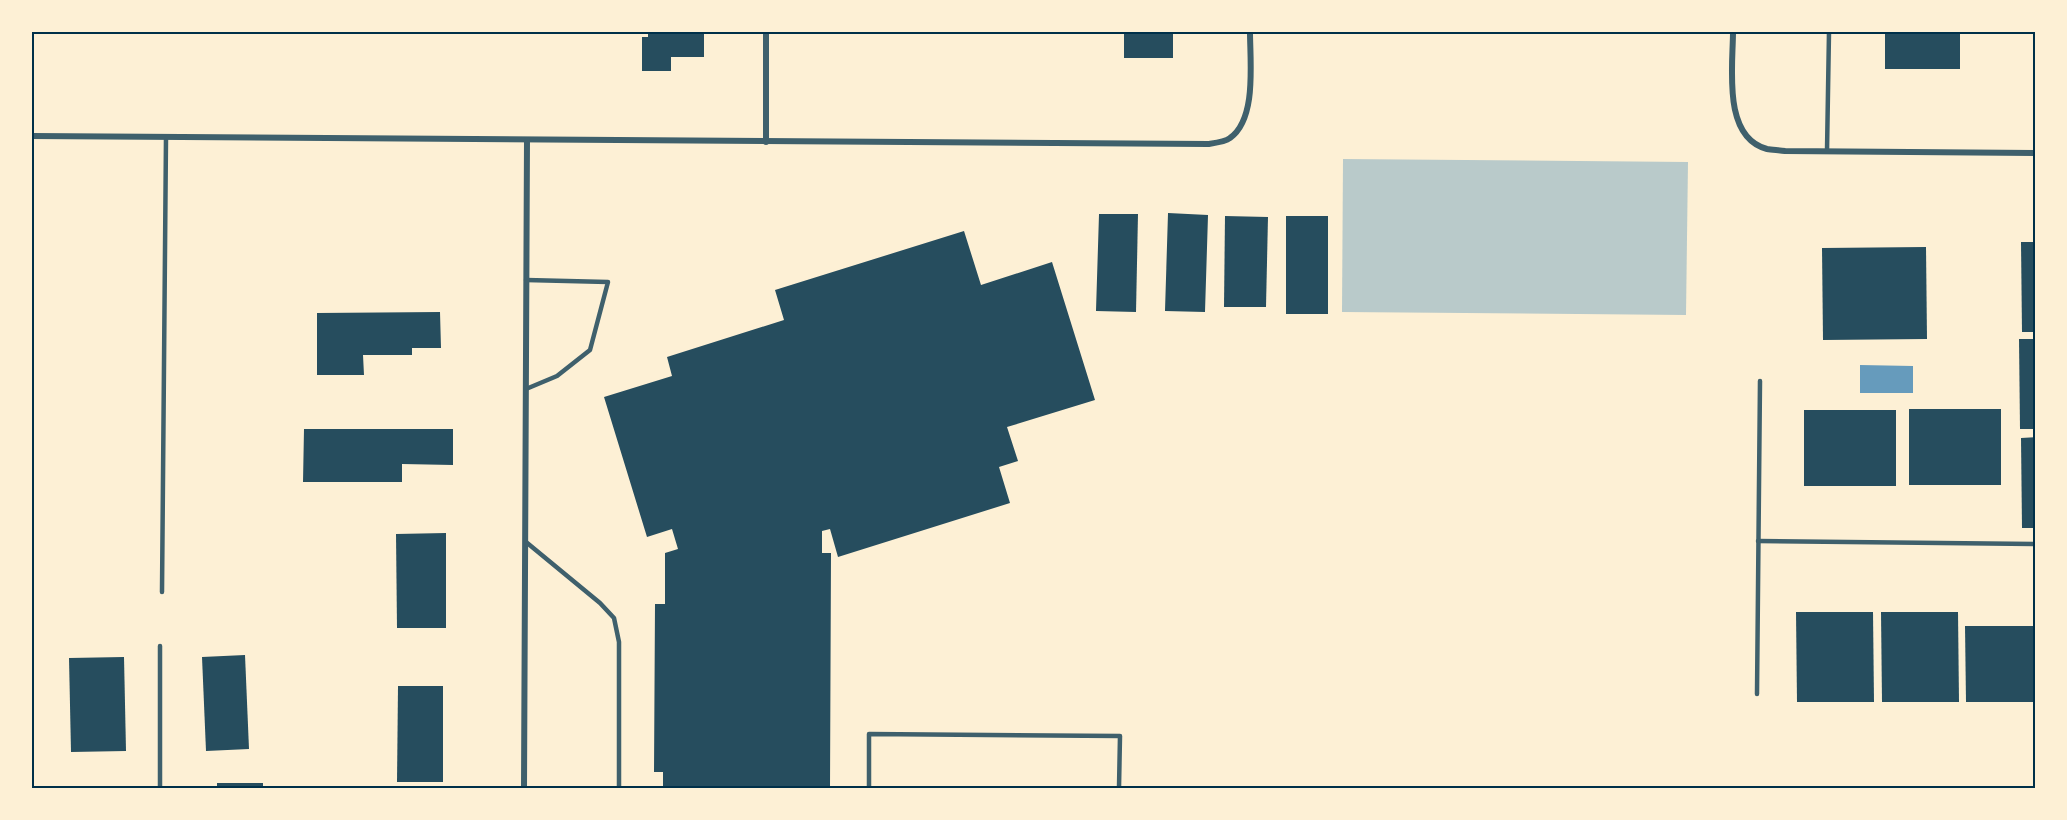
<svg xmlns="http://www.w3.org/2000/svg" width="2067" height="820" viewBox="0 0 2067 820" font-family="Quicksand,sans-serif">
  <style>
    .green { fill: #b9caca }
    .water { fill: #669bbc }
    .building { fill: #264d5e }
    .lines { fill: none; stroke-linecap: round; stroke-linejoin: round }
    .service { stroke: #3f606c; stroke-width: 4.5 }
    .minor { stroke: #3f606c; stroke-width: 6 }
    .neatline { fill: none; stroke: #003049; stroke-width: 2 }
  </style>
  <rect width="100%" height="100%" fill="#fdf0d5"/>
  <polygon class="green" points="1343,159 1688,162 1686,315 1342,312"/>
  <polygon class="water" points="1860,365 1913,366 1913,393 1860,393"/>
  <g class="building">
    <polygon points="648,32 704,32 704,57 671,57 671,71 642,71 642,37 648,37"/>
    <rect x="1124" y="32" width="49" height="26"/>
    <rect x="1885" y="32" width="75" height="37"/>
    <rect x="2033" y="32" width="3" height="37"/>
    <polygon points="1168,213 1208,215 1205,312 1165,311"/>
    <polygon points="1099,214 1138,214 1136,312 1096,311"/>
    <polygon points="1225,216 1268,217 1266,307 1224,307"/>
    <rect x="1286" y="216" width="42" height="98"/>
    <polygon points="964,231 981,285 1052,262 1095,400 1007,427 1018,461 999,467 1010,503 838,557 830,529 822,531 822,553 831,553 830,788 663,788 663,772 654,772 655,604 665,604 665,553 678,549 672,529 647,537 604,397 672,376 667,357 784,320 775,290"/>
    <polygon points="2021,242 2036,242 2036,332 2022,332"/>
    <polygon points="1926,247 1927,339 1823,340 1822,248"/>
    <polygon points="440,312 441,348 412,348 412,355 363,355 364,375 317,375 317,313"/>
    <polygon points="2019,339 2036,339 2036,429 2020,429"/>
    <rect x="1909" y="409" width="92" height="76"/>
    <rect x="1804" y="410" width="92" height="76"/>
    <polygon points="304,429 453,429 453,465 402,464 402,482 303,482"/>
    <polygon points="2036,437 2036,528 2022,528 2021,438"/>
    <polygon points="446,533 446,628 397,628 396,534"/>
    <polygon points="1796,612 1873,612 1874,702 1797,702"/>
    <polygon points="1881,612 1958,612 1959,702 1882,702"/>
    <polygon points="1965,626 2036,626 2036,702 1966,702"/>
    <polygon points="245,655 249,749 206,751 202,657"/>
    <polygon points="124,657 126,751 71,752 69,658"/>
    <polygon points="398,686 443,686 443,782 397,782"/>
    <rect x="217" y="783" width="46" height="5"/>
  </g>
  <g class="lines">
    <g class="service">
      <polyline points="1827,151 1829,32"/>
      <polyline points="526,280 608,282 590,350 557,376 526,389"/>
      <polyline points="1758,541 2036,544"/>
      <polyline points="526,542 600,603 614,618 619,642 619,788"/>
      <polyline points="162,592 166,137"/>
      <polyline points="1757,694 1760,381"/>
      <polyline points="160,788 160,646"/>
      <polyline points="869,788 869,734 1120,736 1119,788"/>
    </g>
    <g class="minor">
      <path d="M1733 32C1733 66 1722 137 1767 149 1772 150 1779 150 1785 151L2036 153"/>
      <path d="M32 136 1208 144C1215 143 1225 142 1230 138 1257 119 1250 62 1250 32"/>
      <polyline points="766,142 766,32"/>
      <polyline points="524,788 527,140"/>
    </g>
  </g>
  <rect width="2067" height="820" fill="none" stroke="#fdf0d5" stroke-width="66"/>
  <rect x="33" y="33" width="2001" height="754" class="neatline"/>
</svg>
